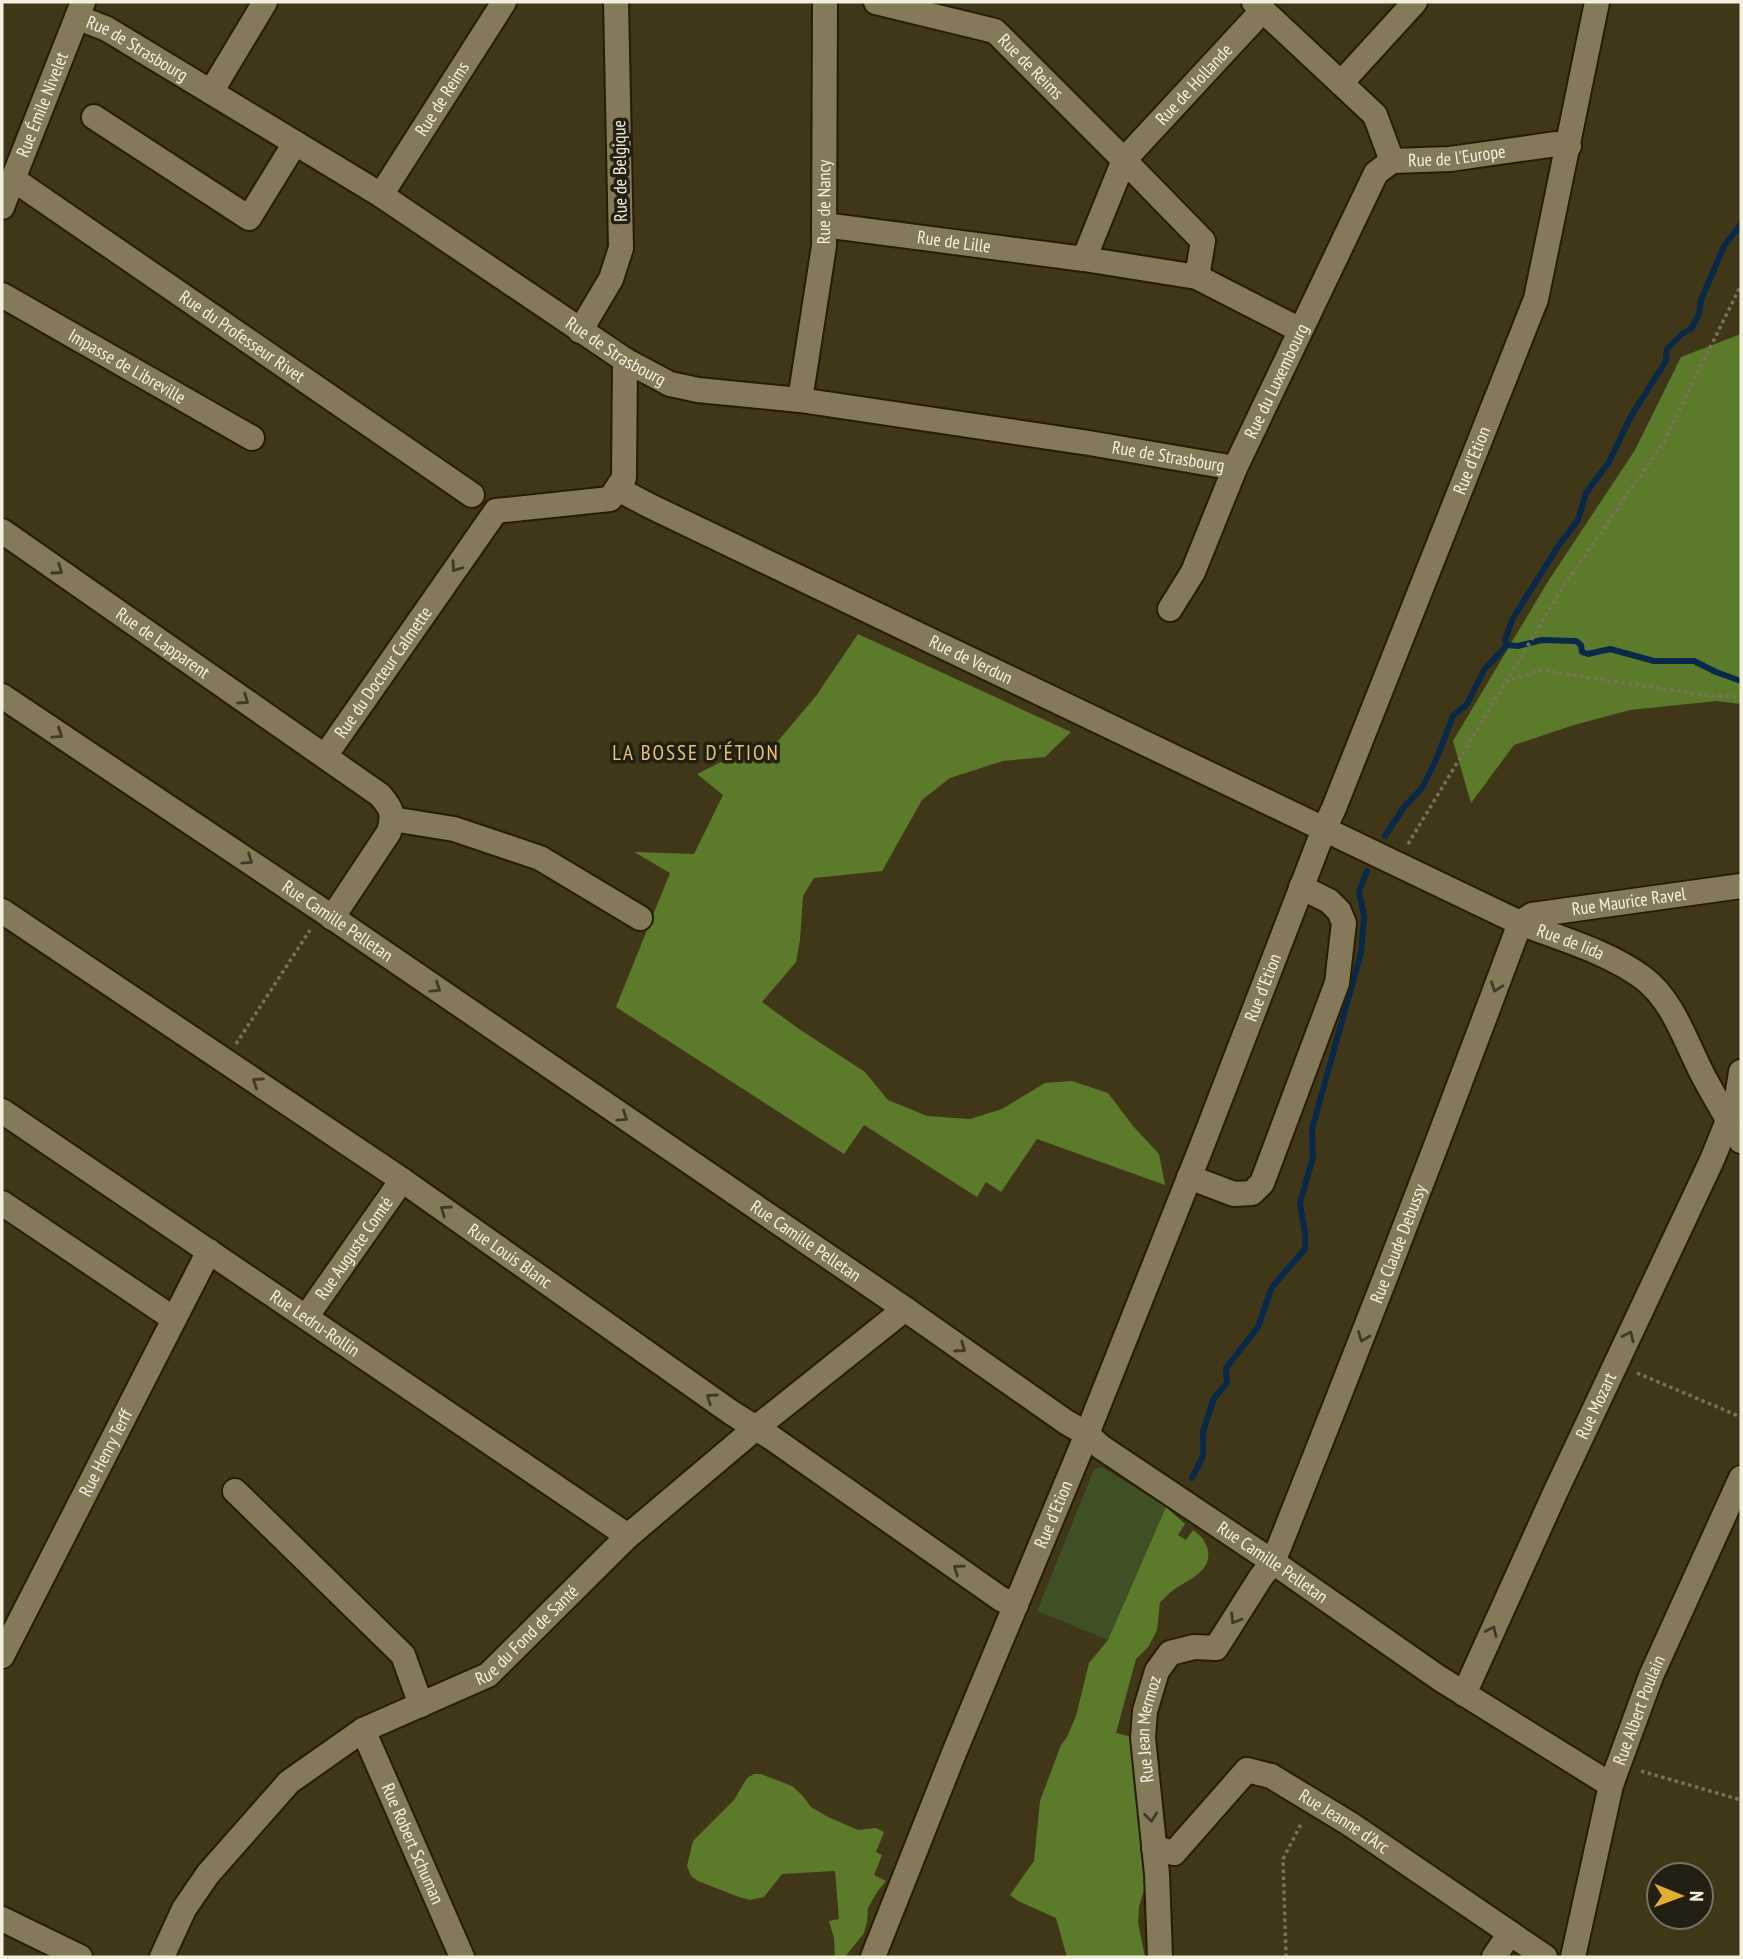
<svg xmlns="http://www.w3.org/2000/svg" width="1743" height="1959" viewBox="0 0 1743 1959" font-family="'PT Sans Narrow',sans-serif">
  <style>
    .green { fill: #3e5024 }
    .forest { fill: #5c7b2a }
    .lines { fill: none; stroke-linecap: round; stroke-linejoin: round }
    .stream { stroke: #082948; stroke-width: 6 }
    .minor-casing { stroke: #271e01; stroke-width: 28 }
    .path { stroke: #7a7258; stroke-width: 3.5; stroke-dasharray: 3.5 3.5; stroke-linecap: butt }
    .minor { stroke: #847a5a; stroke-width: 24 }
    .oneway { stroke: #403a28 }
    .labels { text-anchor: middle; stroke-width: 7; stroke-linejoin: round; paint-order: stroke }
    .street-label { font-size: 18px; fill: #f5f0de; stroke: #231f12 }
    .quarter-label { font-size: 21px; letter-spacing: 2px; fill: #e6c37a; stroke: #231f12 }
  </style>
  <rect width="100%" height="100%" fill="#403719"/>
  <polygon class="green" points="1102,1467 1166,1507 1108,1640 1037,1611 1094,1469"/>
  <g class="forest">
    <polygon points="1741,334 1741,704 1716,701 1630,710 1574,725 1514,745 1471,803 1453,741 1547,583 1635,450 1681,357"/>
    <polygon points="858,634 1071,732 1045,757 1003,761 950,778 922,800 882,871 814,878 803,896 800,940 796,962 762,1002 799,1029 865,1072 888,1100 927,1116 970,1119 1002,1109 1045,1083 1072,1081 1108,1093 1133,1126 1159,1154 1165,1185 1037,1139 1001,1192 986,1182 977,1197 864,1125 844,1154 616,1007 670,873 634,852 694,854 723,795 697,774 743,751 778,741 816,696"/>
    <path d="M1166 1507 1185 1524 1178 1535 1186 1540 1193 1530C1201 1536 1203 1538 1207 1547 1215 1571 1187 1580 1172 1591 1168 1594 1164 1599 1160 1602L1157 1630 1149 1646 1136 1659 1116 1733 1132 1737 1134 1786 1145 1873 1144 1890 1139 1907 1138 1923 1145 1957H1067L1056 1918 1018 1901 1010 1895 1034 1861 1040 1801 1061 1745 1067 1737 1076 1716 1089 1663 1108 1640Z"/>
    <polygon points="754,1774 761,1774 792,1786 802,1795 811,1807 828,1817 858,1830 876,1828 884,1832 876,1852 882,1855 874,1875 886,1881 877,1892 868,1908 867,1922 864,1933 845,1957 835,1957 834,1938 829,1921 839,1919 835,1871 782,1874 764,1897 750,1900 739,1897 698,1881 691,1876 687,1866 693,1841 734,1800 747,1778"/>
  </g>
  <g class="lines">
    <g class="stream">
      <polyline points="1507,645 1518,646 1542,640 1576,641 1581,645 1582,652 1588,654 1610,649 1654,661 1694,661 1716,672 1741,681"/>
      <polyline points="1385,836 1404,807 1422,788 1436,760 1453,716 1467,704 1484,670 1507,645 1505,640 1513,618 1559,545 1578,520 1586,493 1609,462 1631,416 1666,361 1667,349 1682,334 1691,329 1699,314 1701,300 1724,246 1741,224"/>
      <polyline points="1192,1478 1203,1456 1203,1432 1214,1398 1227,1383 1226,1368 1258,1327 1272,1287 1305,1249 1305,1233 1300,1203 1313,1157 1312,1129 1361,953 1364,916 1359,891 1367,871"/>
    </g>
    <g class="minor-casing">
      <g id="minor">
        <path id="s1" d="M876 2 995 31 1124 160 1263 10"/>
        <polyline points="1254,2 1375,115 1392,161"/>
        <path id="s2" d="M77 17 107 29 381 195 625 360 670 384 698 390 800 400 1089 443 1235 468"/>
        <polyline points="1341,83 1415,2"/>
        <polyline points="211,92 265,2"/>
        <polyline points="94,117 249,218 295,143"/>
        <path id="s3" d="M1392 161 1450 159 1556 144 1569 146"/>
        <path id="s4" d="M13 179 472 495"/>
        <path id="s5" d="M381 195 504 2"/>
        <path id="s6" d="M2 207 83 2"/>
        <path id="s7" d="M824 225 1084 259 1197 277 1300 330"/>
        <polyline points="1084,259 1124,160 1203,241 1197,277"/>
        <path id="s8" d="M2 295 252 438"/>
        <polyline points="580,331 611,279 621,248 616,2"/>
        <path id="s9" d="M800 400 824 246 825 2"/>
        <path id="s10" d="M618 489 650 506 1520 923C1561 939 1606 951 1642 977 1675 1001 1687 1047 1706 1081 1717 1101 1729 1122 1741 1141"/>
        <path id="s11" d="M2 531 380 795C392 809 394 813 389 832L332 918"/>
        <path id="s12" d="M1170 609 1193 572 1235 468 1376 173 1392 161"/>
        <path id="s13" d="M2 696 323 911 905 1309 1066 1422 1087 1434 1101 1447 1273 1562 1439 1678 1611 1785"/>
        <path id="s14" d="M325 756 496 511 610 499 624 478 625 360"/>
        <polyline points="392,819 454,829 540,858 640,918"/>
        <path id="s15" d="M2 911 402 1180 732 1413 772 1438 1001 1599 1016 1605"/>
        <path id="s16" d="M2 1111 628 1536"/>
        <polyline points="1189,1177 1234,1194 1252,1193 1262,1183 1337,983 1344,923 1339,911 1329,901 1301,887"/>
        <polyline points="2,1203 174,1319"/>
        <path id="s17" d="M306 1317 402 1180"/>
        <polyline points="235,1491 403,1655 421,1705"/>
        <path id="s18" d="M2 1656 209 1251"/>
        <path id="s19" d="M1464 1694 1555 1493 1712 1160 1737 1098 1741 1072"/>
        <path id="s20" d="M363 1730 462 1957"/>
        <path id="s21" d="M1154 1848 1174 1853 1247 1770 1271 1776 1350 1824 1545 1957"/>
        <polyline points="2,1919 80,1957"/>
        <path id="s22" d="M162 1957 184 1909 208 1874 289 1782 363 1730 488 1675 628 1536 757 1427 905 1309"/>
        <path id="s23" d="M873 1957 954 1753 1087 1434 1203 1143 1324 829 1334 808 1536 299 1597 2"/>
        <path id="s24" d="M1160 1957 1157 1874 1143 1738 1145 1711 1157 1671 1170 1653 1194 1647 1216 1648 1261 1577 1273 1562C1358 1350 1440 1138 1520 923L1532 915 1741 886"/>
        <polyline points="1494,1957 1510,1933"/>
        <path id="s25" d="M1573 1957 1611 1785 1651 1676 1741 1478"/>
      </g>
    </g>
    <g class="path">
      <polyline points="1506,682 1563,587 1663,443 1741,285"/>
      <polyline points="1408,844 1506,682 1539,670 1711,696 1741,697"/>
      <polyline points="236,1044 310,930"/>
      <polyline points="1637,1373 1741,1417"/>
      <polyline points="1641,1771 1741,1800"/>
      <polyline points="1286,1957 1283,1859 1302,1822"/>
    </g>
    <use href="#minor" class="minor"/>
  </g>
  <defs><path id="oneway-chevron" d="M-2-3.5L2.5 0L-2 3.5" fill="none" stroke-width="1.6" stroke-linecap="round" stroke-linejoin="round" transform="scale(1.75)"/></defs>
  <g class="oneway">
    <use href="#oneway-chevron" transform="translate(456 567) rotate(125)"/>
    <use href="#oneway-chevron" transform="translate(58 570) rotate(35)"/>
    <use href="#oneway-chevron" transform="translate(244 700) rotate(35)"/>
    <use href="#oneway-chevron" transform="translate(58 734) rotate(34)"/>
    <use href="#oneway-chevron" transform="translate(248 860) rotate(34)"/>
    <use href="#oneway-chevron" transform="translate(1496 987) rotate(110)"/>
    <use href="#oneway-chevron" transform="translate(436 988) rotate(34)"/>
    <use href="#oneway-chevron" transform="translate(257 1082) rotate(-146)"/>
    <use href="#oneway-chevron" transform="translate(623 1117) rotate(34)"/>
    <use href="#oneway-chevron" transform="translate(445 1210) rotate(-145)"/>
    <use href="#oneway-chevron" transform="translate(1629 1336) rotate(-65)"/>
    <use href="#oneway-chevron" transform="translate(1363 1337) rotate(111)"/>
    <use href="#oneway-chevron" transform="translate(961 1348) rotate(35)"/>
    <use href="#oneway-chevron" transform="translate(711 1398) rotate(-145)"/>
    <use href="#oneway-chevron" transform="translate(958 1569) rotate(-145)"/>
    <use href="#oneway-chevron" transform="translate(1235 1619) rotate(122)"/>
    <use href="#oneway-chevron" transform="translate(1492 1631) rotate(-65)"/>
    <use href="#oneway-chevron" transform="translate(1151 1817) rotate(84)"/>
  </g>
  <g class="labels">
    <g class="street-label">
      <text dy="6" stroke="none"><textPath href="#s2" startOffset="68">Rue de Strasbourg</textPath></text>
      <text dy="6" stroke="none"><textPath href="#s1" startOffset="173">Rue de Reims</textPath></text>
      <text dy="6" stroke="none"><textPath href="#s1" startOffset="408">Rue de Hollande</textPath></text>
      <text dy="6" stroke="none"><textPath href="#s5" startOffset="114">Rue de Reims</textPath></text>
      <text dy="6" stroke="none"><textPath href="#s6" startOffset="110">Rue Émile Nivelet</textPath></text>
      <text dy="6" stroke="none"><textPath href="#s3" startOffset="65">Rue de l'Europe</textPath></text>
      <text transform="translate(620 171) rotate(-91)" y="6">Rue de Belgique</text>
      <text dy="6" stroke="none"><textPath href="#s9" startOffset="200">Rue de Nancy</textPath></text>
      <text dy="6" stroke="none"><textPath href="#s7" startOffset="131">Rue de Lille</textPath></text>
      <text dy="6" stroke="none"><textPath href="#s4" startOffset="278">Rue du Professeur Rivet</textPath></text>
      <text dy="6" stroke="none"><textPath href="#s2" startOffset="635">Rue de Strasbourg</textPath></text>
      <text dy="6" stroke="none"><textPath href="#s8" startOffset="144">Impasse de Libreville</textPath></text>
      <text dy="6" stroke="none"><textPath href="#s12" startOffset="252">Rue du Luxembourg</textPath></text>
      <text dy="6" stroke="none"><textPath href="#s2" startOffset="1202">Rue de Strasbourg</textPath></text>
      <text dy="6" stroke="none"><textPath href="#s23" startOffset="1612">Rue d'Etion</textPath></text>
      <text dy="6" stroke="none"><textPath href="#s11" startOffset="196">Rue de Lapparent</textPath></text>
      <text dy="6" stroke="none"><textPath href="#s10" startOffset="392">Rue de Verdun</textPath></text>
      <text dy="6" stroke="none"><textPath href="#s14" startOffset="102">Rue du Docteur Calmette</textPath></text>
      <text dy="6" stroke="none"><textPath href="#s24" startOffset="1258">Rue Maurice Ravel</textPath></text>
      <text dy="6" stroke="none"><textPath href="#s13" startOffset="404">Rue Camille Pelletan</textPath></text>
      <text dy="6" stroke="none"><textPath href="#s10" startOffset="1055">Rue de Iida</textPath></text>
      <text dy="6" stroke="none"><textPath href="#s23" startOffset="1045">Rue d'Etion</textPath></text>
      <text dy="6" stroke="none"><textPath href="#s13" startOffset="971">Rue Camille Pelletan</textPath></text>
      <text dy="6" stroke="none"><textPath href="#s24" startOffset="803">Rue Claude Debussy</textPath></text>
      <text dy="6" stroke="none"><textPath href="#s17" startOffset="84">Rue Auguste Comté</textPath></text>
      <text dy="6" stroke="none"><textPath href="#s15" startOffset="614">Rue Louis Blanc</textPath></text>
      <text dy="6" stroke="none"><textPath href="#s16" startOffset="378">Rue Ledru-Rollin</textPath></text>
      <text dy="6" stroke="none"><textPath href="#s19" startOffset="317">Rue Mozart</textPath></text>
      <text dy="6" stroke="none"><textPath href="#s18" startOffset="228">Rue Henry Terff</textPath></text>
      <text dy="6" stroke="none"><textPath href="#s23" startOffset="478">Rue d'Etion</textPath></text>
      <text dy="6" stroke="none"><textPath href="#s13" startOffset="1538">Rue Camille Pelletan</textPath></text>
      <text dy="6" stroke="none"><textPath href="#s22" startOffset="500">Rue du Fond de Santé</textPath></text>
      <text dy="6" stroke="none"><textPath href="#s25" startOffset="256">Rue Albert Poulain</textPath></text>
      <text dy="6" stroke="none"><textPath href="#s24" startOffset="229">Rue Jean Mermoz</textPath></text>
      <text dy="6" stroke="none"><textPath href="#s21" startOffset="242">Rue Jeanne d'Arc</textPath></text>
      <text dy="6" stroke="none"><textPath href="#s20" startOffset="124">Rue Robert Schuman</textPath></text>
    </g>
    <g class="quarter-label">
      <text x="696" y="760">LA BOSSE D'ÉTION</text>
    </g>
  </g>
  <rect width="1743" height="1959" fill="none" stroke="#f5f0de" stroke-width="7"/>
  <g transform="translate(1680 1896) rotate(91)"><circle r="33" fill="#231f12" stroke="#777364" stroke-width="2"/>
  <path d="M0-5L12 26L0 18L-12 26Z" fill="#e3ae34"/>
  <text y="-10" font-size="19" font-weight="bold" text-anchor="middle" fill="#f5f0de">N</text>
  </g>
</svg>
